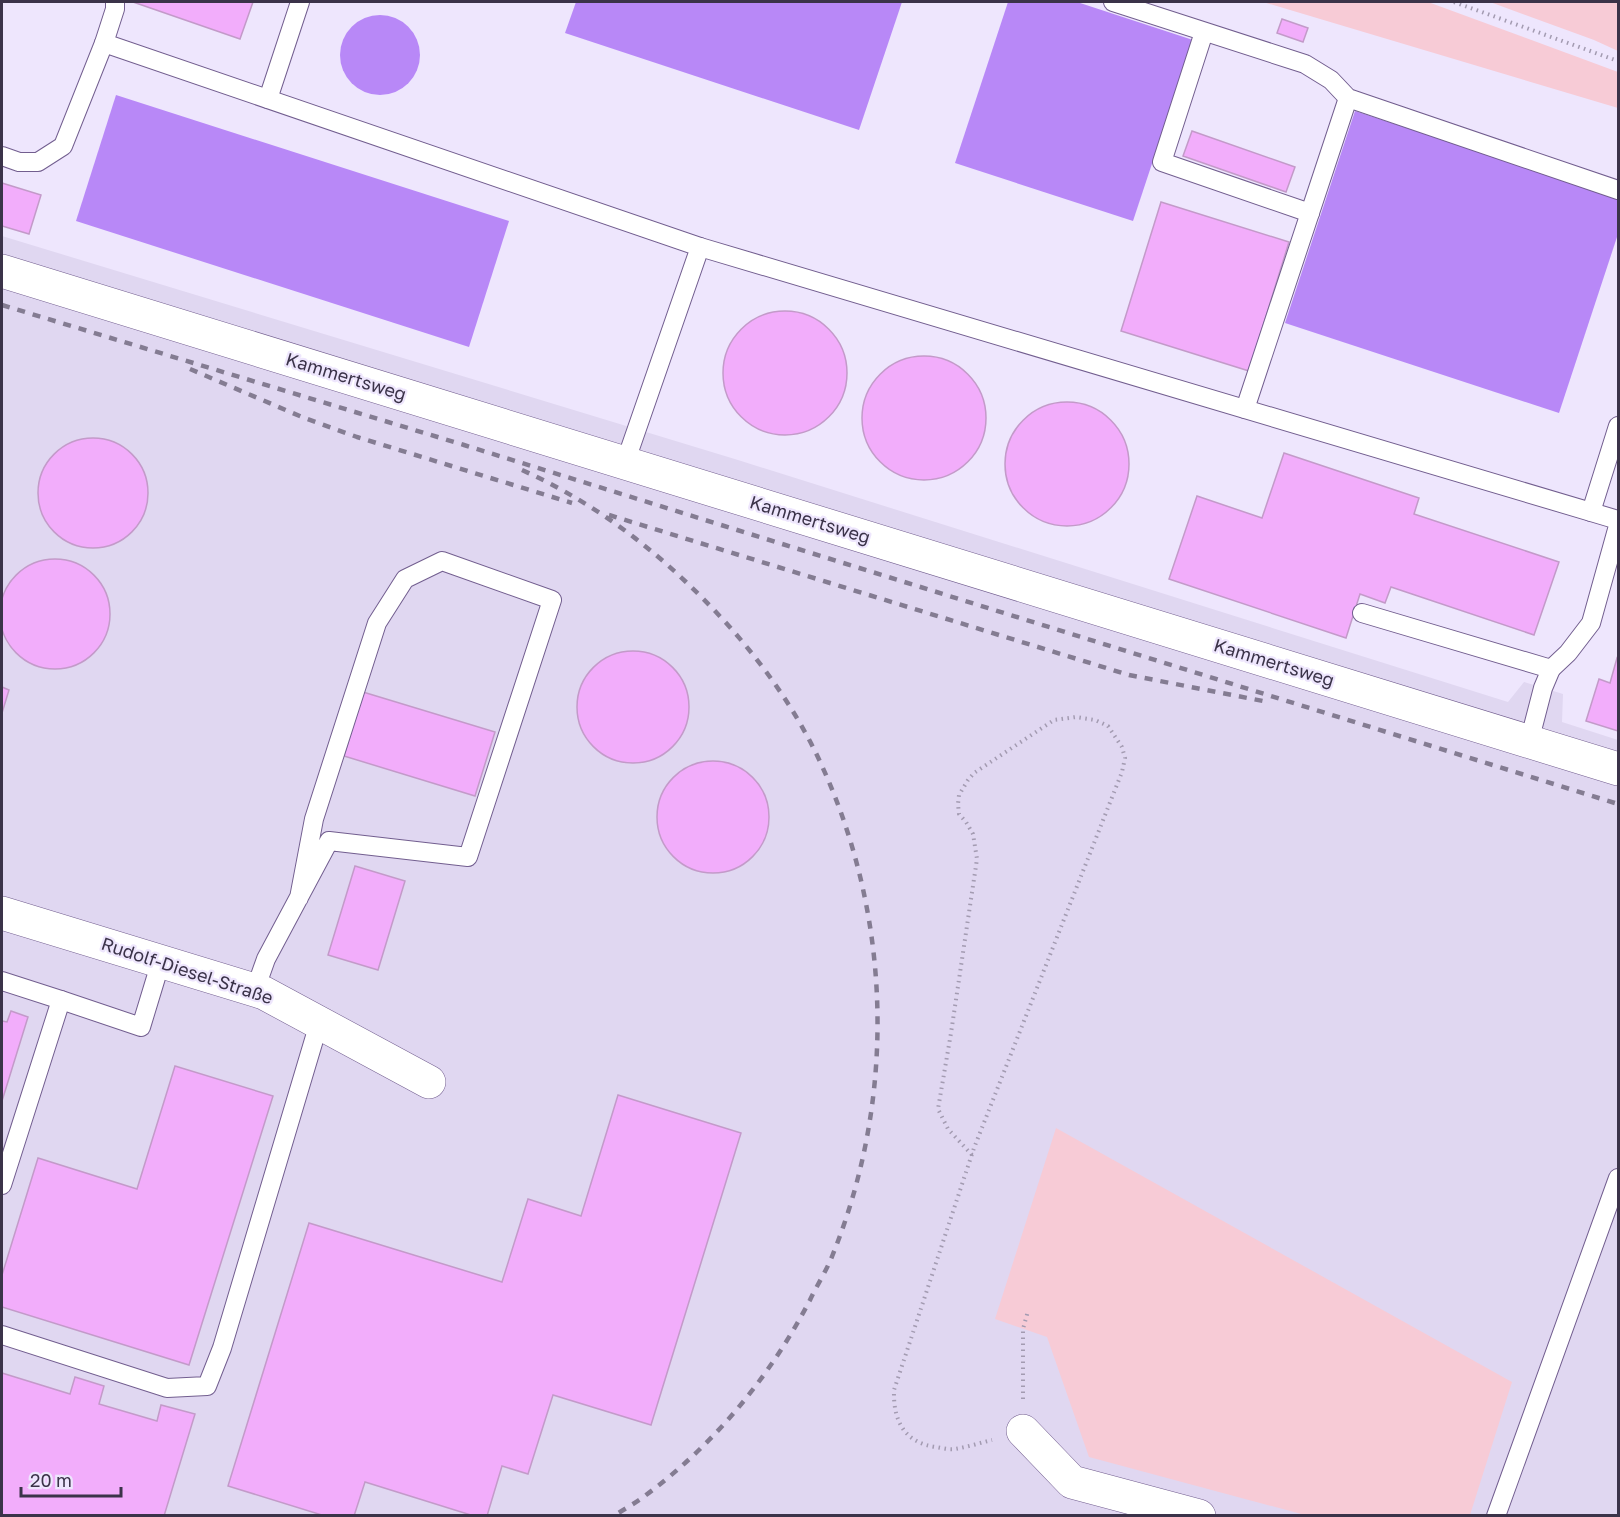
<svg xmlns="http://www.w3.org/2000/svg" width="1620" height="1517" viewBox="0 0 1620 1517" font-family="'Golos Text',sans-serif">
  <style>
    .built { fill: #e0d7f1 }
    .green { fill: #f7cbd6 }
    .water { fill: #b888f7 }
    .building { fill: #f2adfb; stroke: #c39ac9; stroke-width: 1.5 }
    .lines { fill: none; stroke-linecap: round; stroke-linejoin: round }
    .lane-casing { stroke: #725e8f; stroke-width: 20 }
    .street-casing { stroke: #725e8f; stroke-width: 34 }
    .path { stroke: #a39bb1; stroke-width: 4; stroke-dasharray: 1.5 4.5; stroke-linecap: butt }
    .lane { stroke: #fff; stroke-width: 18 }
    .street { stroke: #fff; stroke-width: 33 }
    .rail { stroke: #847c92; stroke-width: 4.5; stroke-dasharray: 8 8; stroke-linecap: butt }
    .labels { text-anchor: middle; stroke-width: 4.5; stroke-linejoin: round; paint-order: stroke }
    .street-label { font-size: 18px; fill: #3b3349; stroke: #eee6fd }
  </style>
  <rect width="100%" height="100%" fill="#eee6fd"/>
  <polygon class="built" points="2,236 738,460 1508,702 1524,682 1563,694 1562,722 1618,740 1618,1515 2,1515"/>
  <g class="green">
    <polygon points="1263,2 1428,2 1618,72 1618,108"/>
    <polygon points="1490,2 1618,2 1618,51 1594,40"/>
    <polygon points="1056,1128 1512,1382 1470,1515 1305,1515 1089,1457 1047,1337 995,1319"/>
  </g>
  <g class="water">
    <polygon points="576,2 902,2 859,130 565,33"/>
    <polygon points="1008,2 1077,2 1193,40 1133,221 955,163"/>
    <circle cx="380" cy="55" r="40"/>
    <polygon points="116,95 509,221 469,347 76,221"/>
    <polygon points="1355,111 1618,197 1618,234 1559,413 1285,323"/>
  </g>
  <g class="building">
    <polygon points="133,2 253,2 240,39"/>
    <polygon points="1282,19 1308,28 1303,42 1277,33"/>
    <polygon points="1192,131 1295,167 1286,192 1183,156"/>
    <polygon points="2,183 41,195 29,234 2,226"/>
    <polygon points="1161,202 1289,242 1249,371 1121,331"/>
    <circle cx="785" cy="373" r="62"/>
    <circle cx="924" cy="418" r="62"/>
    <circle cx="1067" cy="464" r="62"/>
    <circle cx="93" cy="493" r="55"/>
    <polygon points="1284,453 1419,498 1414,514 1559,562 1534,635 1391,587 1385,603 1360,594 1346,638 1169,579 1197,496 1262,518"/>
    <circle cx="55" cy="614" r="55"/>
    <circle cx="633" cy="707" r="56"/>
    <polygon points="1617,658 1618,659 1618,731 1586,721 1599,679 1610,683"/>
    <polygon points="2,687 9,690 2,713"/>
    <polygon points="363,692 495,732 475,796 344,756"/>
    <circle cx="713" cy="817" r="56"/>
    <polygon points="355,866 405,881 378,970 328,955"/>
    <polygon points="11,1011 28,1017 2,1101 2,1021 7,1022"/>
    <polygon points="175,1066 273,1096 189,1365 2,1307 2,1275 38,1158 137,1189"/>
    <polygon points="618,1095 741,1133 651,1425 553,1395 528,1474 502,1466 487,1516 474,1516 365,1482 354,1516 325,1516 228,1486 309,1223 502,1282 528,1199 581,1216"/>
    <polygon points="2,1373 70,1394 75,1377 104,1386 99,1404 157,1421 161,1405 195,1414 164,1516 2,1516"/>
  </g>
  <g class="lines">
    <g class="lane-casing">
      <g id="lane">
        <polyline points="1113,2 1305,64 1331,80 1348,98 1618,190"/>
        <polyline points="1204,32 1162,162 1310,213"/>
        <polyline points="104,43 700,247 625,463"/>
        <polyline points="268,99 300,2"/>
        <polyline points="2,156 19,162 38,162 63,146 104,43 115,9 115,2"/>
        <polyline points="700,247 1618,520"/>
        <polyline points="1245,409 1348,98"/>
        <polyline points="1591,512 1618,426"/>
        <polyline points="1362,613 1551,669 1568,653 1591,623 1618,526"/>
        <polyline points="1529,742 1543,688 1551,669"/>
        <polyline points="2,981 61,1000"/>
        <polyline points="255,990 266,959 329,841 468,857 552,600 442,561 405,579 377,623 314,819 299,898"/>
        <polyline points="2,1185 61,1000 141,1027 161,961"/>
        <polyline points="2,1335 167,1388 207,1386 222,1348 319,1023"/>
        <polyline points="1496,1516 1618,1178"/>
      </g>
    </g>
    <g class="street-casing">
      <g id="street">
        <polyline points="2,271 1618,769"/>
        <polyline points="2,913 264,993 429,1082"/>
        <polyline points="1023,1431 1072,1482 1199,1516"/>
      </g>
    </g>
    <g class="path">
      <polyline points="1454,2 1618,61"/>
      <path d="M972 1155 948 1129 938 1109 951 1033 977 859 973 834 966 822 959 814 958 804 959 795 968 780 974 773 1054 720 1076 717 1095 720 1108 726 1122 747 1125 758 1122 772 974 1148 894 1390C893 1420 904 1443 936 1447 942 1448 949 1450 955 1449 967 1447 980 1443 992 1440"/>
      <polyline points="1023,1399 1023,1329 1028,1311"/>
    </g>
    <use href="#lane" class="lane"/>
    <use href="#street" class="street"/>
    <g class="rail">
      <polyline points="2,305 464,445 1618,804"/>
      <polyline points="190,369 302,417 357,437 572,503"/>
      <path d="M522 470C582 497 638 536 686 582 741 634 791 697 822 766 892 920 896 1097 833 1254 827 1270 817 1285 810 1300 771 1375 715 1444 646 1495 636 1503 624 1509 614 1516"/>
      <polyline points="609,515 1129,675 1263,701"/>
    </g>
  </g>
  <g class="labels">
    <g class="street-label">
      <text transform="translate(346 377) rotate(17)" y="6">Kammertsweg</text>
      <text transform="translate(810 520) rotate(17)" y="6">Kammertsweg</text>
      <text transform="translate(1274 663) rotate(17)" y="6">Kammertsweg</text>
      <text transform="translate(187 971) rotate(18)" y="6">Rudolf-Diesel-Straße</text>
    </g>
  </g>
  <rect width="1620" height="1517" fill="none" stroke="#3b3349" stroke-width="6"/>
  <path d="M21 1487v9h100v-9" fill="none" stroke="#3b3349" stroke-width="3"/>
  <text x="30" y="1487" font-size="18" fill="#3b3349" stroke="#eee6fd" stroke-width="4.5" paint-order="stroke">20 m</text>
</svg>
